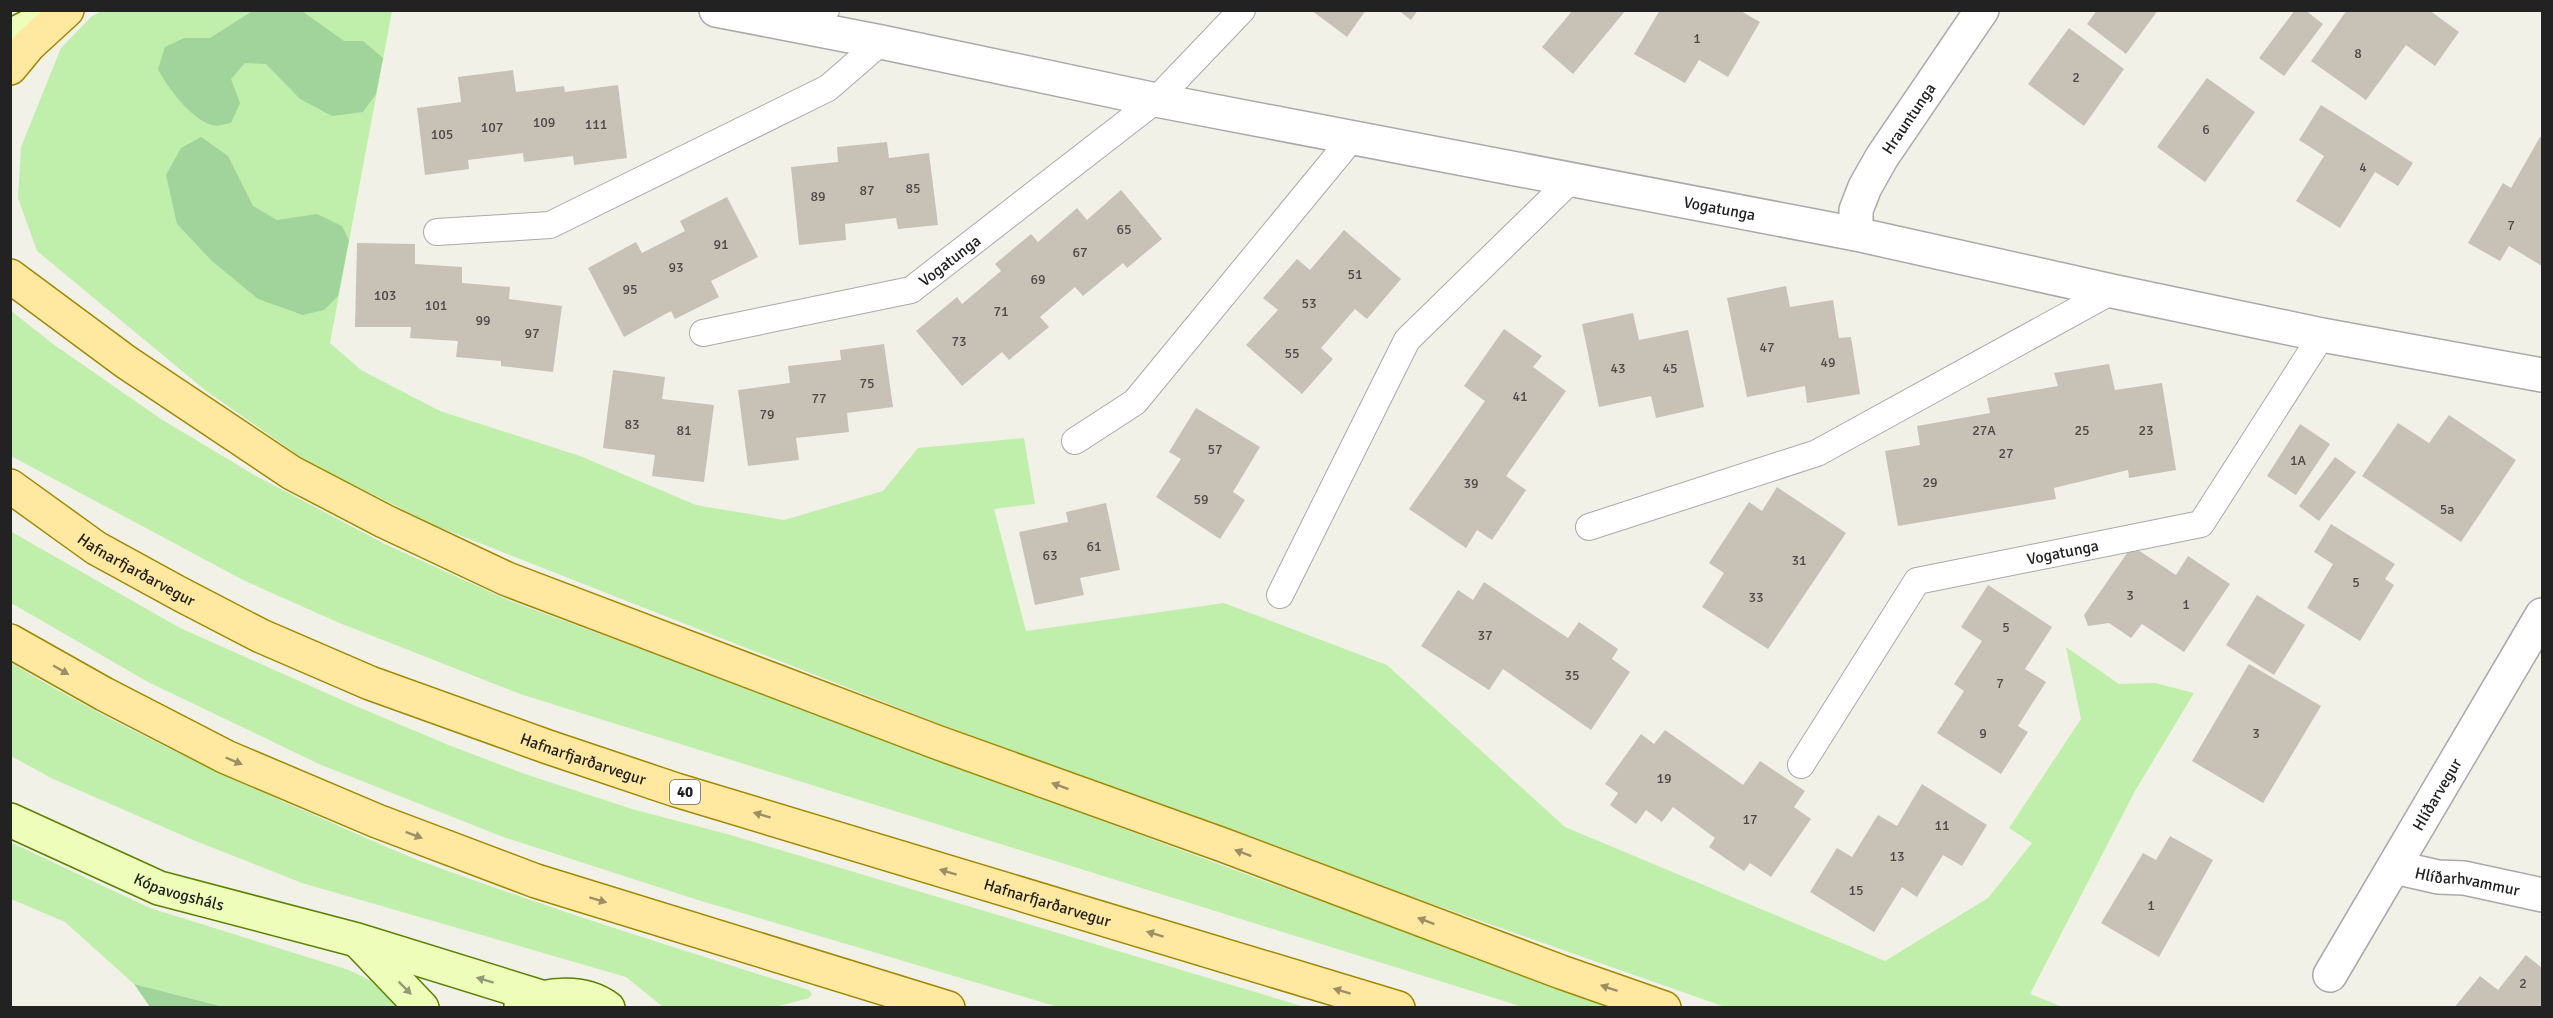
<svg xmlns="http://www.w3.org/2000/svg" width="2553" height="1018" viewBox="0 0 2553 1018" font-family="Signika,sans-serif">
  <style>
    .grass { fill: #c0efab }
    .forest { fill: #a0d49a }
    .building { fill: #c8c1b6 }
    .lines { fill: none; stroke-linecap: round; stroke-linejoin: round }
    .lane-casing { stroke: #a9a9a9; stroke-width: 28 }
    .street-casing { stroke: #a9a9a9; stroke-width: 36 }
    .secondary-casing { stroke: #5b8100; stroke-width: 36 }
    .primary-casing { stroke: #9f8800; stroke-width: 36 }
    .lane { stroke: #fff; stroke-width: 26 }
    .street { stroke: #fff; stroke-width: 33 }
    .secondary { stroke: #eefeba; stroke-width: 33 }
    .primary { stroke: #ffe8a0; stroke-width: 33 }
    .oneway { fill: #9c8f67 }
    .oneway2 { fill: #929b76 }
    .labels { text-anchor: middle; stroke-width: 6; stroke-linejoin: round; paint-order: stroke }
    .number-label { font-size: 14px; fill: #4c4a47 }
    .shield { fill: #fff; stroke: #646464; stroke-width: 1.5 }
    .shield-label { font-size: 15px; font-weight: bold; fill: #222 }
    .street-label { font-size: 16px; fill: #222; stroke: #fff }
  </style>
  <rect width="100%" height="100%" fill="#f2f1e8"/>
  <g class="grass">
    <polygon points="101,11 392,11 330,343 361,370 440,411 580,456 696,505 784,520 883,491 918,448 1024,438 1035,504 994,509 1026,631 1224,603 1387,665 1565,827 1885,961 1988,898 2032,843 2009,828 2081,719 2066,647 2119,684 2155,683 2194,693 2135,791 2030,994 2063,1007 1725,1007 1095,785 436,526 308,462 205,390 37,251 18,198 21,147 61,48 91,17"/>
    <polygon points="10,310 53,344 161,419 256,476 385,544 508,600 1267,882 1614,1007 1523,1007 520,694 337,622 243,580 11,456"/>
    <polygon points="10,531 180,628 351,704 451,746 525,774 632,809 727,834 1305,1007 1058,1007 698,900 503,837 319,764 148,682 11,603"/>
    <path d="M11 663C108 721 210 770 314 815 349 830 383 846 418 860 547 908 678 949 809 990L812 994 809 998 776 1007H663L626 977 302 883 193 840 51 778 11 756Z"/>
    <polygon points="10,842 150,908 349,970 371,981 399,1007 224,1007 134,984 65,922 11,899"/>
  </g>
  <g class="forest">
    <path d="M254 10 302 11 344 41H363L383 58 376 94 363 112 332 116 300 99 266 64 245 63 231 79 240 103 231 123C225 124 217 127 212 125 192 120 166 86 158 69L165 47 184 38H210Z"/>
    <polygon points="201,137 228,156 253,206 277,220 317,214 342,226 349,240 338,296 324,310 303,315 258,299 212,261 177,224 166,175 181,148"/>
    <polygon points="134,984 224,1007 150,1007"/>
  </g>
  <g class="building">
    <polygon points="1311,10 1366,10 1347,37"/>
    <polygon points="1398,10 1418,10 1411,20"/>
    <polygon points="1573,10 1626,10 1573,74 1542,47"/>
    <polygon points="1660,10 1739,10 1760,22 1728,77 1699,60 1685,83 1634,54"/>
    <polygon points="2097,10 2158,10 2126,54 2087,24"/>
    <polygon points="2295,10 2305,10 2323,24 2284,76 2259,58"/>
    <polygon points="2347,10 2429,10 2459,32 2435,66 2406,45 2366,100 2311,61"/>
    <polygon points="2069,28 2124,69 2084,126 2028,84"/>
    <polygon points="513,70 516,92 564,86 565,92 618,85 627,158 574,165 573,156 524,162 523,153 468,160 469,169 425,175 417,108 461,102 458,77"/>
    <polygon points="2207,78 2255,112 2205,182 2157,147"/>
    <polygon points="2321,105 2413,163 2398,186 2375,172 2340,228 2296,201 2324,156 2299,140"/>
    <polygon points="2540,137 2542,138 2542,266 2509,246 2500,261 2468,243 2503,183 2511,188"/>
    <polygon points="887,142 889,158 929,153 938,225 898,229 896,218 845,224 846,240 799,245 791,167 838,162 837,147"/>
    <polygon points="1121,190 1162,239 1127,268 1123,263 1083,296 1075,287 1040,317 1049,327 1009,360 1002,352 962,386 916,331 957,297 962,304 1001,271 995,264 1031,234 1038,242 1077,208 1087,220"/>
    <polygon points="727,197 758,257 711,281 719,297 675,319 671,311 624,337 588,268 636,242 642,253 685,231 680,221"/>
    <polygon points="1344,230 1401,279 1367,319 1355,309 1321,348 1333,359 1302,394 1246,345 1278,310 1263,298 1297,259 1310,270"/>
    <polygon points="357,243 415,244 415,264 462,267 462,283 510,287 509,299 562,306 553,372 501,366 501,361 456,357 458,341 410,338 411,327 355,327"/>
    <polygon points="1786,286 1790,307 1833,300 1839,338 1851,337 1860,394 1807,403 1805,386 1747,397 1727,298"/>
    <polygon points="1633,313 1639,340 1688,330 1704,407 1656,418 1651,396 1599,407 1582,324"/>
    <polygon points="1504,329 1542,356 1533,367 1566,391 1506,476 1526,490 1492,540 1477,530 1466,548 1409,509 1485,401 1464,386"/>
    <polygon points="884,344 893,407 847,413 849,432 796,438 799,460 748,466 738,390 790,383 788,366 841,360 840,350"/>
    <polygon points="2109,364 2115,390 2162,383 2176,470 2129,478 2128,470 2054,488 2056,499 1898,526 1885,451 1920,445 1917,426 1990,413 1987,398 2058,386 2054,373"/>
    <polygon points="613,370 665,377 662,399 714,405 704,482 652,476 655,455 603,448"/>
    <polygon points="1196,408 1260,447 1233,492 1245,500 1220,539 1156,497 1181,459 1169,452"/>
    <polygon points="2449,415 2516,460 2461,542 2362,476 2398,423 2429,443"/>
    <polygon points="2300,424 2330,444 2296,495 2267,476"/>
    <polygon points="2335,457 2356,472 2319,521 2299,506"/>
    <polygon points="1777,487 1846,533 1768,649 1702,607 1724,573 1709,563 1749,502 1762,511"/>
    <polygon points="1106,503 1120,570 1080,578 1084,595 1035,605 1019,532 1068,522 1066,512"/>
    <polygon points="2331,524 2395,564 2385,579 2394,585 2360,641 2307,608 2333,564 2314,552"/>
    <polygon points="2132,546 2176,575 2188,556 2230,584 2184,652 2142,624 2131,638 2109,623 2088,626 2084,615"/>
    <polygon points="1484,582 1568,638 1579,622 1618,649 1612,659 1630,672 1591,730 1503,669 1489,690 1421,646 1458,590 1473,600"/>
    <polygon points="1988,585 2052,627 2025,669 2046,682 2018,726 2028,732 2001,774 1937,733 1964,691 1954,684 1982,641 1961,627"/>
    <polygon points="2257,595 2305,625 2274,675 2226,645"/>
    <polygon points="2249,664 2321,706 2263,803 2192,761"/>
    <polygon points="1665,730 1743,785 1760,761 1805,791 1794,807 1811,819 1771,877 1750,863 1744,871 1709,847 1715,838 1673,807 1662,822 1646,810 1636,824 1610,805 1618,793 1605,784 1641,734 1654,744"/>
    <polygon points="1922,784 1987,825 1962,866 1943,855 1917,897 1902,887 1874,932 1810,892 1837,848 1852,857 1878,815 1897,826"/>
    <polygon points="2170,836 2213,860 2159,957 2101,923 2143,853 2156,860"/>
    <polygon points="2526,955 2542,968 2542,1008 2454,1008 2480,976 2498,990"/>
  </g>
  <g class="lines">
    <g class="lane-casing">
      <g id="lane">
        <polyline points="813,28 826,10"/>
        <polyline points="437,232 550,225 828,88 881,42"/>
        <path id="s1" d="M703 333 911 290 1156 100 1242 10"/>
        <polyline points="1075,441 1135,402 1353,137"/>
        <polyline points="1589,527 1817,453 2112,291"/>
        <polyline points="1280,595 1407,340 1572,179"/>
        <path id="s2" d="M1801 765 1917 581 2201 524 2322 335"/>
      </g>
    </g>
    <g class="street-casing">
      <g id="street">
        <path id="s3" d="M716 10 881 42 1156 100 1856 234 2112 291 2322 335 2542 375"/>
        <path id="s4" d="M1856 234V210L1865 187 1882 157 1982 10"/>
        <path id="s5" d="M2394 867 2438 877 2464 878 2542 895"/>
        <path id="s6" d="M2330 975 2542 615"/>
      </g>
    </g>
    <g class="secondary-casing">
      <g id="secondary">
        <polyline points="10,36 57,13"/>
        <path id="s7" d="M10 820 159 888 357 940 541 997"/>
        <polyline points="360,943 422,1008"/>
        <path d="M521 1005C547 994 582 989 608 1008"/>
      </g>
    </g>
    <g class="primary-casing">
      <g id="primary">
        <polyline points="10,68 29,45 67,10"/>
        <polyline points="10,276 126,362 292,473 384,521 507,579 939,743 1223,845 1561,972 1664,1008"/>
        <path id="s8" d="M10 486 96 548 180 594 261 636 370 683 548 747 676 790 1398 1008"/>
        <polyline points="10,641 104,694 226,757 377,821 536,881 948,1008"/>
      </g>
    </g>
    <use href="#lane" class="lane"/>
    <use href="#street" class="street"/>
    <use href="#secondary" class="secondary"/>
    <use href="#primary" class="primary"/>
  </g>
  <defs><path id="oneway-solid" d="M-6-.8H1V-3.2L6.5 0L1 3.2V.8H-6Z" transform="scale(1.5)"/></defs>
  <g class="oneway">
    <use href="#oneway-solid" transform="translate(61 670) rotate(30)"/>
    <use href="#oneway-solid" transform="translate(234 761) rotate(23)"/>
    <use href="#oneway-solid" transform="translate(1060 786) rotate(-160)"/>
    <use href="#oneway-solid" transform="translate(762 815) rotate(-163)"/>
    <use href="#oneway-solid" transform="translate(414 835) rotate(21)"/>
    <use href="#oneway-solid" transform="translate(1243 853) rotate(-159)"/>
    <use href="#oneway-solid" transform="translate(948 872) rotate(-163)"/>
    <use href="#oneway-solid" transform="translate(598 900) rotate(17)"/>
    <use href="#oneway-solid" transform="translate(1426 921) rotate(-159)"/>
    <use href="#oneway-solid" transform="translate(1155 934) rotate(-163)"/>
    <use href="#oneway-solid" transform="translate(1609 988) rotate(-161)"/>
    <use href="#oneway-solid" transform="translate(1342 991) rotate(-163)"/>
  </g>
  <g class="oneway2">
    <use href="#oneway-solid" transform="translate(485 980) rotate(-163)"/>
    <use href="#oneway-solid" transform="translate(405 988) rotate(45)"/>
  </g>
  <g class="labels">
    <g class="number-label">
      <text x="1697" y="43">1</text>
      <text x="2358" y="58">8</text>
      <text x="2076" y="82">2</text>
      <text x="544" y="127">109</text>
      <text x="596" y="129">111</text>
      <text x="492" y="132">107</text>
      <text x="2206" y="134">6</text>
      <text x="442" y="139">105</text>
      <text x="2363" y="172">4</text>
      <text x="913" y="193">85</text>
      <text x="867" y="195">87</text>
      <text x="818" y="201">89</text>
      <text x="2511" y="230">7</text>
      <text x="1124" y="234">65</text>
      <text x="721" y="249">91</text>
      <text x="1080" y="257">67</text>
      <text x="676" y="272">93</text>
      <text x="1355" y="279">51</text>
      <text x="1038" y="284">69</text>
      <text x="630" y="294">95</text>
      <text x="385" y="300">103</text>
      <text x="1309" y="308">53</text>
      <text x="436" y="310">101</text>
      <text x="1001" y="316">71</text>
      <text x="483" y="325">99</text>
      <text x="532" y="338">97</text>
      <text x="959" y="346">73</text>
      <text x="1767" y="352">47</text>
      <text x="1292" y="358">55</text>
      <text x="1828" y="367">49</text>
      <text x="1618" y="373">43</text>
      <text x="1670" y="373">45</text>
      <text x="867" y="388">75</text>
      <text x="1520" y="401">41</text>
      <text x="819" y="403">77</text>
      <text x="767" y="419">79</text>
      <text x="632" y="429">83</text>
      <text x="684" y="435">81</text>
      <text x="1984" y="435">27A</text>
      <text x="2082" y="435">25</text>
      <text x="2146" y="435">23</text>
      <text x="1215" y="454">57</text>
      <text x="2006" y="458">27</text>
      <text x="2298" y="465">1A</text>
      <text x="1930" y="487">29</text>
      <text x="1471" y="488">39</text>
      <text x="1201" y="504">59</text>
      <text x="2447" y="514">5a</text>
      <text x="1094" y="551">61</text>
      <text x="1050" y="560">63</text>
      <text x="1799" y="565">31</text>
      <text x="2356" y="587">5</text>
      <text x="2130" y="600">3</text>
      <text x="1756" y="602">33</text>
      <text x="2186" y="609">1</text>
      <text x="2006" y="632">5</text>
      <text x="1485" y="640">37</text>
      <text x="1572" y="680">35</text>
      <text x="2000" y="688">7</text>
      <text x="1983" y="738">9</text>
      <text x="2256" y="738">3</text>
      <text x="1664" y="783">19</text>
      <text x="1750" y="824">17</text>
      <text x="1942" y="830">11</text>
      <text x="1897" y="861">13</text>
      <text x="1856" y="895">15</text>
      <text x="2151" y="910">1</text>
      <text x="2523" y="988">2</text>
    </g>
    <rect class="shield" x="670" y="780" width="30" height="24" rx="4.5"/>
    <g class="shield-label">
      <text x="685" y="797">40</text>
    </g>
    <g class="street-label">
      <text dy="6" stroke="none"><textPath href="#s4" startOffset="130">Hrauntunga</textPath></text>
      <text dy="6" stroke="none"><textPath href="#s3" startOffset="1023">Vogatunga</textPath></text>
      <text dy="6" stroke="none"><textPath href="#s1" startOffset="261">Vogatunga</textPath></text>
      <text dy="6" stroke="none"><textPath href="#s2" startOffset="366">Vogatunga</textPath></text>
      <text dy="6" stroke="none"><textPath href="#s8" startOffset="152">Hafnarfjarðarvegur</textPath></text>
      <text dy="6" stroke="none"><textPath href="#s8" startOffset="638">Hafnarfjarðarvegur</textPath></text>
      <text dy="6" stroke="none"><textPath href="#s6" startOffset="210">Hlíðarvegur</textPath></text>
      <text dy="6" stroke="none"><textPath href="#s5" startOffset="75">Hlíðarhvammur</textPath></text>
      <text dy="6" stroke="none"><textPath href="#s7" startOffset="184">Kópavogsháls</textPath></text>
      <text dy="6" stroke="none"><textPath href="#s8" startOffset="1124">Hafnarfjarðarvegur</textPath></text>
    </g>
  </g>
  <rect width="2553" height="1018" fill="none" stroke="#222222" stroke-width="24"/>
</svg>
